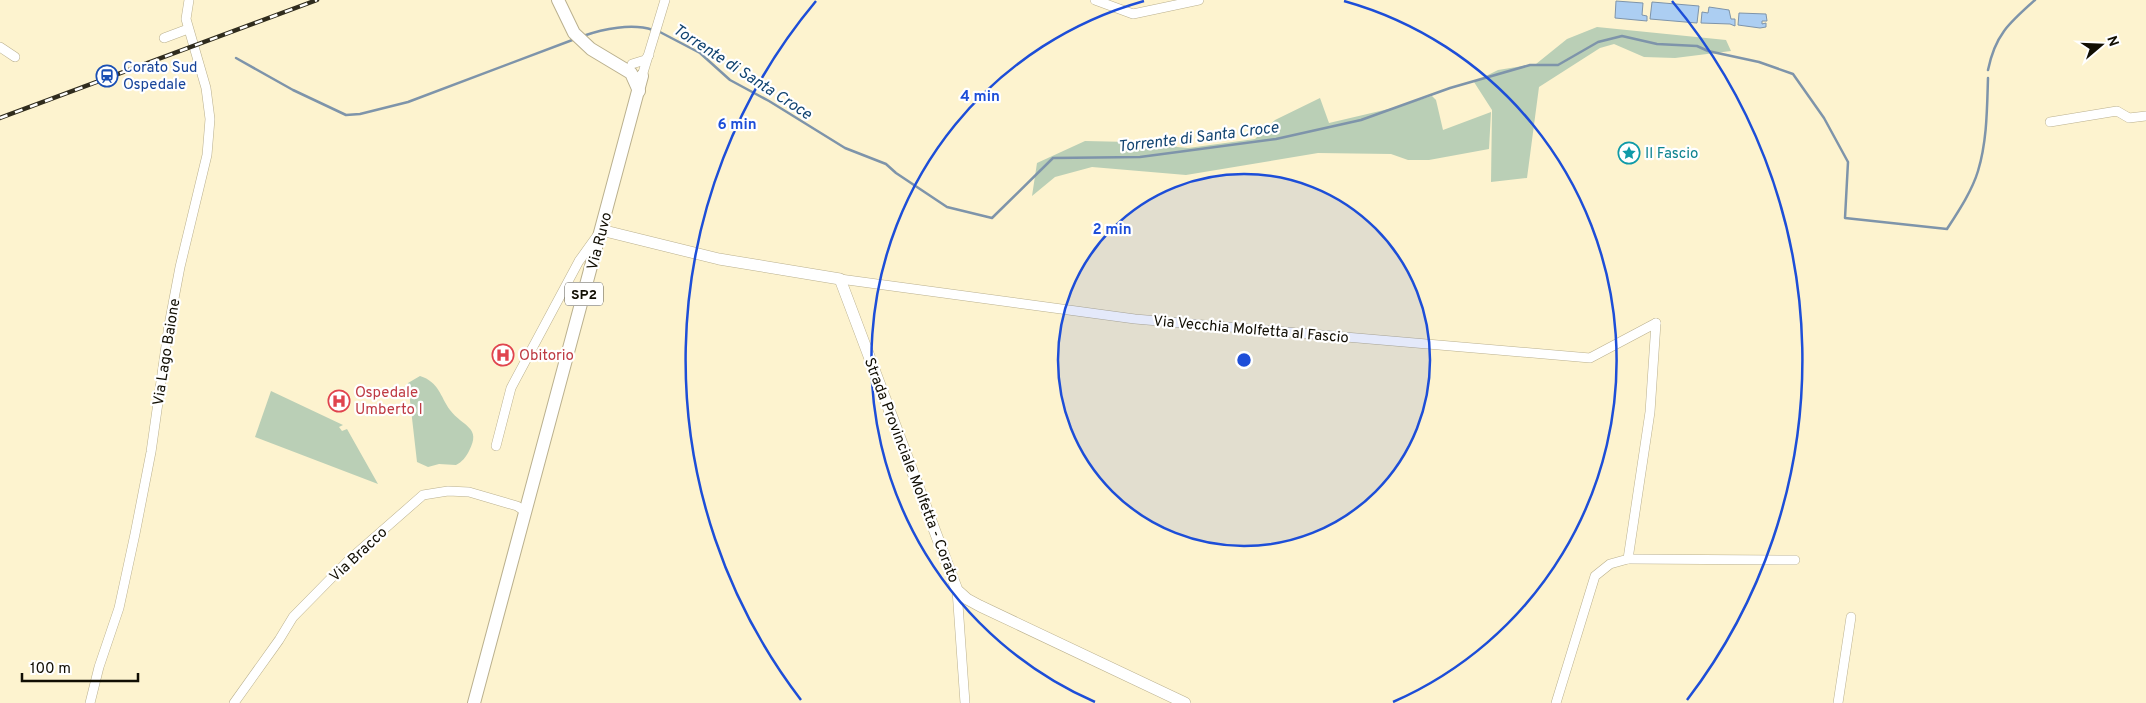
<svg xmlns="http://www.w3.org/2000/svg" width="2146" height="703" viewBox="0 0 2146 703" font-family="Overpass,sans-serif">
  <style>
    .green { fill: #bacfb6 }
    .water { fill: #accef2; stroke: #7e94aa }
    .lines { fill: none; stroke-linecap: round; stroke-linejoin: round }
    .stream { stroke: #7e94aa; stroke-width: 2.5 }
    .street-casing { stroke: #bab08e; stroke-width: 10 }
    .secondary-casing { stroke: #bab08e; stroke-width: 12 }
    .primary-casing { stroke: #bab08e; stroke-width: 14 }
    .street { stroke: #fff; stroke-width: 9 }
    .secondary { stroke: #fff; stroke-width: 11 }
    .primary { stroke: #fff; stroke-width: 12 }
    .rail-casing { stroke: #302c1e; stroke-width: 4.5 }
    .rail { stroke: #fff; stroke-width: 2.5; stroke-dasharray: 8; stroke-linecap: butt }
    .ring { fill: none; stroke: #1d4ed8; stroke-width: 2.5 }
    .labels { text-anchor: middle; stroke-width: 4.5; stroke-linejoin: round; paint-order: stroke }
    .shield { fill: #fff; stroke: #58564f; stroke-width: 1 }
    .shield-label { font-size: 14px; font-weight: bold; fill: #110e03 }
    .transit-label { font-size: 15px; fill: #164399; stroke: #fff; text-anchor: start }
    .culture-label { font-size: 15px; fill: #0d838f; stroke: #fff; text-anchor: start }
    .street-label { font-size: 15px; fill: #110e03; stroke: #fff }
    .health-label { font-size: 15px; fill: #be3a42; stroke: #fff; text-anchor: start }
    .water-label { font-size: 16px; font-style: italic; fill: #124471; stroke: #fff }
    .centre { fill: #1d4ed8; stroke: #fff; stroke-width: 2.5 }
    .ring-label { font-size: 15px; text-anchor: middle; font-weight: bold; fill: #1d4ed8; stroke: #fff; stroke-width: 4.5; stroke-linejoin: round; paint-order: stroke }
  </style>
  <rect width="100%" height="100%" fill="#fdf3cf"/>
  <g class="green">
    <polygon points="1597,27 1726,40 1731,51 1675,58 1644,57 1614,44 1600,48 1539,87 1527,178 1491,182 1492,110 1474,82 1498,70 1536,64 1567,39"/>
    <polygon points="1432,96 1436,100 1443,130 1491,112 1489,149 1429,160 1408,160 1391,154 1318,153 1186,175 1092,167 1055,177 1032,196 1037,163 1085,141 1130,142 1168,140 1177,147 1188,148 1255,139 1275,120 1320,98 1329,123 1397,107"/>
    <path d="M420 376C439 382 440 396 450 410 463 427 482 427 469 451 466 457 462 462 456 465L439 464 428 467 417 462 408 383Z"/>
    <polygon points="271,391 343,425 339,427 342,431 347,429 378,484 255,437"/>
  </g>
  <g class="water">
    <polygon points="1616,1 1643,3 1642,15 1647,16 1647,21 1615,18"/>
    <polygon points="1652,2 1699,6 1697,23 1650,19"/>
    <polygon points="1709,7 1729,10 1731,19 1735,19 1735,26 1730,24 1701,23 1702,12 1708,13"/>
    <polygon points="1739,13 1766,14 1767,21 1762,21 1762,24 1766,23 1766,27 1760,28 1738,25"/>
  </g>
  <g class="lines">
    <g class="stream">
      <path d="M658 31 700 53 730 80 769 101 845 148 886 164 896 173 947 207 992 218 1053 158 1140 157 1276 139 1361 120 1450 88 1530 65H1558L1598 42 1622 36 1657 44 1697 46 1708 51 1759 62 1793 74 1824 118 1848 162 1845 218 1947 229C1958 212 1972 191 1978 171 1987 141 1987 110 1988 78"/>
      <path d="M583 36C603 29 632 23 653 30"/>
      <polyline points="236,58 293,90 346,115 360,114 408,102 575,39"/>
      <path d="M1988 70C1995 35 2009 23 2035 0"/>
    </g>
    <g class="street-casing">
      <g id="street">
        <polyline points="1095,0 1133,14 1199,0"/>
        <polyline points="164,38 188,29"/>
        <polyline points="0,47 15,57"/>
        <polyline points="632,64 645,60 649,55"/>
        <polyline points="642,76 665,0"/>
        <polyline points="2050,122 2117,111 2129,118 2146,116"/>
        <polyline points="840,279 1135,319 1590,358 1656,323"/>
        <polyline points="496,446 511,388 579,261 597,236"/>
        <polyline points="1628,559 1795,560"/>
        <polyline points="957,590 965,703"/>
        <polyline points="90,703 99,667 119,608 135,534 151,452 169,325 180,267 207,155 210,119 206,88 186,19 189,0"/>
        <polyline points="234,703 279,640 293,617 350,559 423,495 448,491 469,492 517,506 526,512"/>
        <polyline points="1556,703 1595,576 1610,564 1628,559 1650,412 1656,323"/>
        <polyline points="1838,703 1851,617"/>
      </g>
    </g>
    <g class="secondary-casing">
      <polyline id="secondary" points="601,230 719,259 840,279 957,590 967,599 980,606 1185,703"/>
    </g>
    <g class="primary-casing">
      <g id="primary">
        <polyline points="558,0 574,33 591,49 631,73 639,91"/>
        <polyline points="474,703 642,76"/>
      </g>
    </g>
    <use href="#street" class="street"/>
    <use href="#secondary" class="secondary"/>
    <use href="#primary" class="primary"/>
    <g class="rail-casing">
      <polyline id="rail" points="0,118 317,0"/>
    </g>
    <use href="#rail" class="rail"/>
  </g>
  <circle cx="1244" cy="360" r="186" fill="#1d4ed8" fill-opacity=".12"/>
  <g class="ring">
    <circle cx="1244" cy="360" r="186"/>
    <path d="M1095 702A373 373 0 0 1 1144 1M1344 1A373 373 0 0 1 1393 702"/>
    <path d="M801 700A559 559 0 0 1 816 1M1672 1A559 559 0 0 1 1687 700"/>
  </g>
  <defs>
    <g id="station-ring" transform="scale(1.125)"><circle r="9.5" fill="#fff" stroke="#1a4fb4" stroke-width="1.5"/><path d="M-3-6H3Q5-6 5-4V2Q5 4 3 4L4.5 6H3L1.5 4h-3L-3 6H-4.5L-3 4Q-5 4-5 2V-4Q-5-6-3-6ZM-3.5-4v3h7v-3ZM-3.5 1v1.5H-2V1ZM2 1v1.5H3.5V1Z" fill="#1a4fb4"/></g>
    <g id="sight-ring" transform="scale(1.125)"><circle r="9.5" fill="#fff" stroke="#0f9aa8" stroke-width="1.5"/><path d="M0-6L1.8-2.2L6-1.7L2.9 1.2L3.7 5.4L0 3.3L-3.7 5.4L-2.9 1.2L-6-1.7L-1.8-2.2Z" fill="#0f9aa8"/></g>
    <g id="hospital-ring" transform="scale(1.125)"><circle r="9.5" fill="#fff" stroke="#e0444e" stroke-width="1.5"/><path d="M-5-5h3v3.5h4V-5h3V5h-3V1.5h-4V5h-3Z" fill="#e0444e"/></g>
  </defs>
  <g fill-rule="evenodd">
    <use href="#station-ring" x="107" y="76"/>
    <use href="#sight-ring" x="1629" y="153"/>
    <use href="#hospital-ring" x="503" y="355"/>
    <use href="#hospital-ring" x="339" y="401"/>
  </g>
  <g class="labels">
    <rect class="shield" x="565" y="282.5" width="38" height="23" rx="4"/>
    <g class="shield-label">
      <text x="584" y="299">SP2</text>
    </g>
    <g class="transit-label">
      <text x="123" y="72">Corato Sud<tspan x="123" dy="17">Ospedale</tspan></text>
    </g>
    <g class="culture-label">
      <text x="1645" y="158">Il Fascio</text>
    </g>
    <g class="street-label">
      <text transform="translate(599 241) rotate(-75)" y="5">Via Ruvo</text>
      <text transform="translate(1251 329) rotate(5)" y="5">Via Vecchia Molfetta al Fascio</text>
      <text transform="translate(166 352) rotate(-81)" y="5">Via Lago Baione</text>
      <text transform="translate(912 470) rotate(69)" y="5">Strada Provinciale Molfetta - Corato</text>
      <text transform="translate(358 554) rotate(-43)" y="5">Via Bracco</text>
    </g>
    <g class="health-label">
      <text x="519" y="360">Obitorio</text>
      <text x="355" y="397">Ospedale<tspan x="355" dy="17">Umberto I</tspan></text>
    </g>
    <g class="water-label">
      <text transform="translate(743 71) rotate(33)" y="6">Torrente di Santa Croce</text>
      <text transform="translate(1198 136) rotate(-7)" y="6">Torrente di Santa Croce</text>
    </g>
  </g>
  <circle cx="1244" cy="360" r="8" class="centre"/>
  <g class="ring-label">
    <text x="980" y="101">4 min</text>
    <text x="737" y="129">6 min</text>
    <text x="1112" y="234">2 min</text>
  </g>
  <g transform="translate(2101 45) rotate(71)" stroke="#ffffff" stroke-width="4" paint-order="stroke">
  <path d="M0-4L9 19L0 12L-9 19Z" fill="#110e03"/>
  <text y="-8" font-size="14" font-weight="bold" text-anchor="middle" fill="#110e03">N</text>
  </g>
  <path d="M22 673v8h116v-8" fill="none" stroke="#110e03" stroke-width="2.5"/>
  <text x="30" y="673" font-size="15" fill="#110e03" stroke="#ffffff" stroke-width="4" paint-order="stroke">100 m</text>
</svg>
